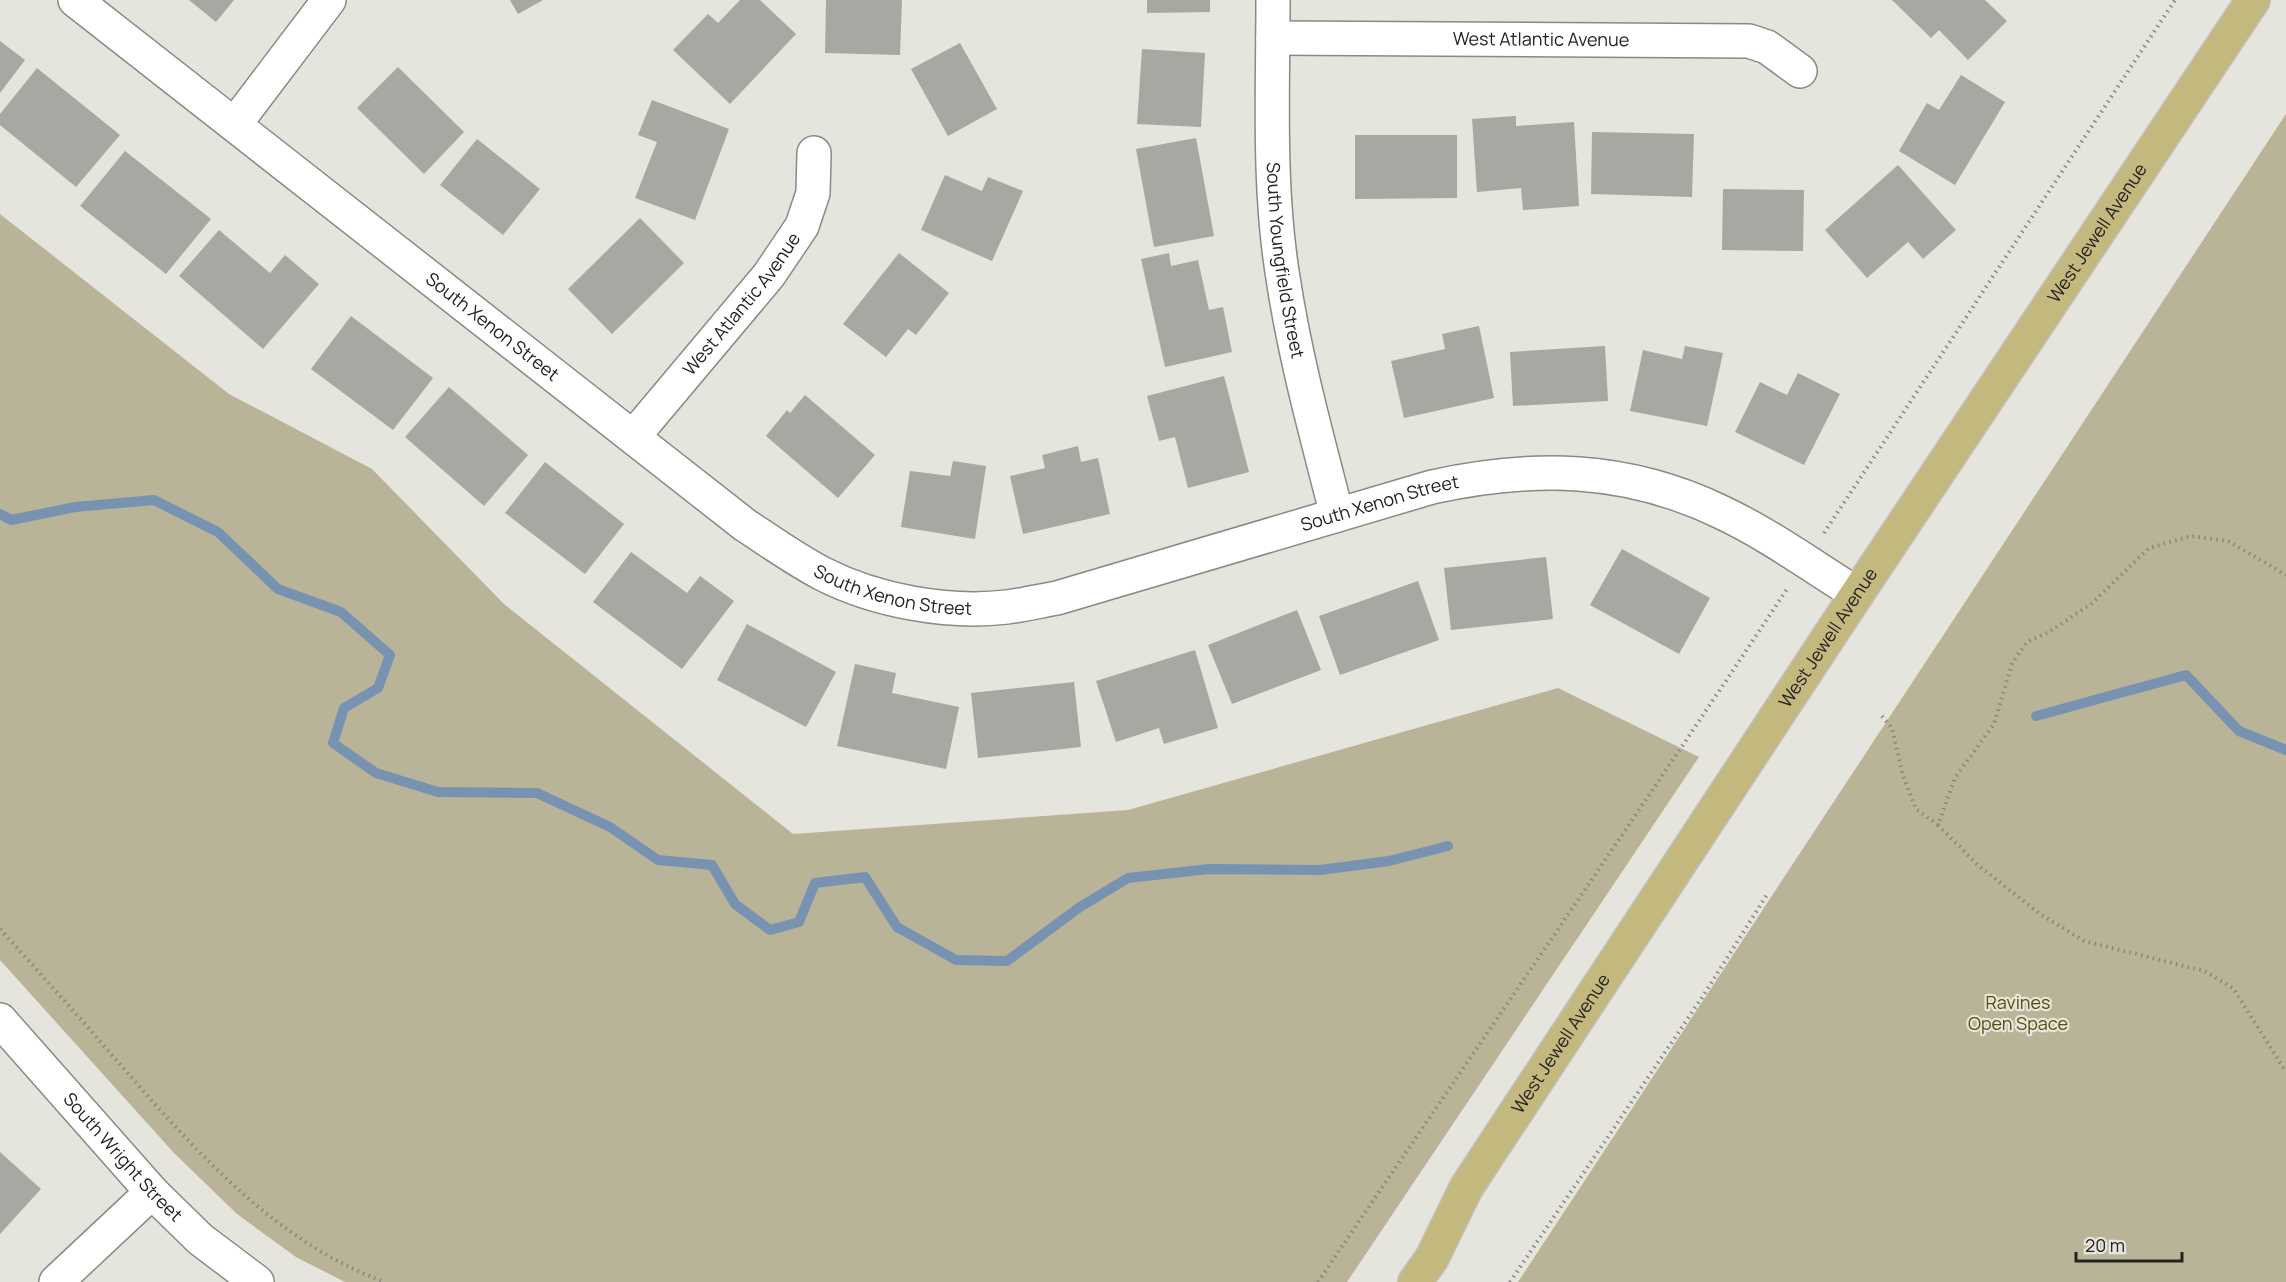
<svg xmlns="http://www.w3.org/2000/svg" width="2286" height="1282" viewBox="0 0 2286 1282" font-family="Manrope,sans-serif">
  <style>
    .green { fill: #b9b498 }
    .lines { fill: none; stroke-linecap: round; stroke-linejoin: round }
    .stream { stroke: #7893b1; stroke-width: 10 }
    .building { fill: #a8a7a1 }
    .minor-casing { stroke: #8a8984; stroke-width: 36 }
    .major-casing { stroke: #c1c1c1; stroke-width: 36 }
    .path { stroke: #888782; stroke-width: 4; stroke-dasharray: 1.5 4.5; stroke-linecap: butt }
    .minor { stroke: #fff; stroke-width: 33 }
    .major { stroke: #c3b87e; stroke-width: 33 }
    .labels { text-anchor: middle; stroke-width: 4.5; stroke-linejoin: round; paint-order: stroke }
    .street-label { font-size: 18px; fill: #232220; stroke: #e5e4dd }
    .park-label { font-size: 18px; fill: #594d04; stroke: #e5e4dd }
  </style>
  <rect width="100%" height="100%" fill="#e5e4dd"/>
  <g class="green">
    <polygon points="2286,114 2286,1282 1518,1282"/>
    <polygon points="0,214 229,394 372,469 504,604 793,834 1128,810 1558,688 1699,757 1347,1282 345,1282 296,1257 237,1214 174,1153 0,960"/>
  </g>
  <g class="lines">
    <g class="stream">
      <polyline points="0,514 11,520 75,507 154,500 218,532 278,589 341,612 390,655 378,688 344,708 333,743 376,773 438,792 537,793 610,827 658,860 712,865 735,904 770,930 799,922 815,883 865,877 897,927 956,960 1007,961 1080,907 1128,878 1209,869 1320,870 1389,861 1448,846"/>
      <polyline points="2036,716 2186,675 2239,731 2286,750"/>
    </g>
  </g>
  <g class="building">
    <polygon points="189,0 234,0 216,22"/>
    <polygon points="510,0 543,0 518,14"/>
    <polygon points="740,0 760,0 796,34 730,104 673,50 708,14 718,23"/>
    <polygon points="826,0 902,0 900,55 825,53"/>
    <polygon points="1147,0 1210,0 1210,12 1147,13"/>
    <polygon points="1892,0 1985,0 2007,21 1968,60 1939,30 1931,38"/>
    <polygon points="0,41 25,60 0,93"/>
    <polygon points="960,43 997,109 948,136 911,69"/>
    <polygon points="1142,49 1205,53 1201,127 1137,124"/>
    <polygon points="398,67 464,132 424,174 357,108"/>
    <polygon points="37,68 120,135 76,187 0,125 0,114"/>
    <polygon points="1961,75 2005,102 1955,185 1899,151 1927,103 1939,110"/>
    <polygon points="652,100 729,129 695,220 635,198 657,142 638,135"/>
    <polygon points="1516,116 1516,126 1574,122 1579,206 1523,210 1521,188 1477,192 1472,119"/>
    <polygon points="1592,132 1694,134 1692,197 1591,194"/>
    <polygon points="1355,135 1457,135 1457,198 1355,199"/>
    <polygon points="1196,138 1214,236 1154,247 1136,149"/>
    <polygon points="477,139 540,189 503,235 440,185"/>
    <polygon points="125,151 211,219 166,274 80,206"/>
    <polygon points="1898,165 1956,230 1923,259 1908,242 1867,278 1825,230"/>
    <polygon points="945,175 982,191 988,177 1023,191 992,261 921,230"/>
    <polygon points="1723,189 1804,190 1803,251 1722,250"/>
    <polygon points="640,218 684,263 612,334 568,289"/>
    <polygon points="219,230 270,273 285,255 319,284 263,349 179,276"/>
    <polygon points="899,253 949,293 916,335 908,329 886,357 843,324"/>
    <polygon points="1169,253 1171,266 1198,260 1209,310 1223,307 1232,352 1165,367 1141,259"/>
    <polygon points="351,316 433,378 393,430 311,369"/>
    <polygon points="1479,326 1494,398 1404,418 1391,361 1445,349 1442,334"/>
    <polygon points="1605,346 1608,401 1513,406 1510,352"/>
    <polygon points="1685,346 1723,353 1707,426 1630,411 1643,350 1682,359"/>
    <polygon points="1798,373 1840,394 1804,465 1735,432 1760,382 1787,395"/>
    <polygon points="1224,376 1249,472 1188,488 1175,437 1159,441 1147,396"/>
    <polygon points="449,387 528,455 484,506 405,437"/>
    <polygon points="805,395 875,455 838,498 766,436 787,410 790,413"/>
    <polygon points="1078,446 1081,462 1098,458 1110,514 1023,534 1010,476 1045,468 1042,455"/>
    <polygon points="953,461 986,466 975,539 901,527 910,471 950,476"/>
    <polygon points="545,462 624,524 585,574 505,513"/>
    <polygon points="1622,549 1710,598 1679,654 1590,605"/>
    <polygon points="631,552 687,593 700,576 734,601 682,669 593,602"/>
    <polygon points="1546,557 1553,619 1451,630 1444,568"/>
    <polygon points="1418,581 1439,640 1340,675 1319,616"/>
    <polygon points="1297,610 1321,670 1232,704 1208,645"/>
    <polygon points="747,624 836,672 806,727 717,680"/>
    <polygon points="1195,650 1218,728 1164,744 1159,728 1116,742 1096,681"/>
    <polygon points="855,664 896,673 892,693 959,707 946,769 837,746"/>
    <polygon points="1074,682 1081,747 978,758 971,693"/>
    <polygon points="0,1152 41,1189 0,1234"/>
  </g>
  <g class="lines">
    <g class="minor-casing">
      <g id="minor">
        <path id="s1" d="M75 0 745 525C771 542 796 560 823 574 876 601 948 614 1007 607 1023 605 1040 601 1057 598L1432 487C1533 465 1626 466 1721 512 1768 534 1812 566 1857 594"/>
        <path id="s2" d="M1273 0C1273 93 1268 186 1283 278 1295 358 1317 437 1337 515"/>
        <path id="s3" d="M1273 38 1749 41 1767 47 1800 71"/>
        <polyline points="235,124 329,0"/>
        <path id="s4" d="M633 437 769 275 802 226 813 193 814 153"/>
        <path id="s5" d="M0 1020 152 1192 200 1239 257 1282"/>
        <polyline points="56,1282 152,1192"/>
      </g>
    </g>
    <g class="major-casing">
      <g id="major">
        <path id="s6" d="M1415 1282 1432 1258 1466 1188 1857 594 2253 0"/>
      </g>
    </g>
    <g class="path">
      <polyline points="1824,533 2175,0"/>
      <polyline points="1882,716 1892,728 1903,776 1916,809 1938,825 1955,778 1994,724 2012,663 2027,642 2049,632 2091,604 2149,548 2191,536 2228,541 2286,575"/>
      <polyline points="1938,825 1978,865 2040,914 2084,941 2204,971 2233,988 2286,1072"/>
      <path d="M0 929C40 973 79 1017 118 1062 193 1148 274 1242 385 1282"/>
      <path d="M1318 1282C1474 1051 1633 822 1787 589"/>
      <polyline points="1510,1282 1703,996 1768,893"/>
    </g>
    <use href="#minor" class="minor"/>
    <use href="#major" class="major"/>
  </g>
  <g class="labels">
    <g class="street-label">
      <text dy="6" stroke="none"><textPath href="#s3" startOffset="268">West Atlantic Avenue</textPath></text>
      <text dy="6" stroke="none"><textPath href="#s6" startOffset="1252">West Jewell Avenue</textPath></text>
      <text dy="6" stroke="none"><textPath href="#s2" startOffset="261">South Youngfield Street</textPath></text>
      <text dy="6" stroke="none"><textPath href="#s4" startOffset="172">West Atlantic Avenue</textPath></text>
      <text dy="6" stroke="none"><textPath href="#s1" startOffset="530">South Xenon Street</textPath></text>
      <text dy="6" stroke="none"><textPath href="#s1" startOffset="1520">South Xenon Street</textPath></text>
      <text dy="6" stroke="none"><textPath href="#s1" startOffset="1016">South Xenon Street</textPath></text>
      <text dy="6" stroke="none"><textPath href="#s6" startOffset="766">West Jewell Avenue</textPath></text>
      <text dy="6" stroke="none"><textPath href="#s6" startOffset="280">West Jewell Avenue</textPath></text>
      <text dy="6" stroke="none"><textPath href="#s5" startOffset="184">South Wright Street</textPath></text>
    </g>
    <g class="park-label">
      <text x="2018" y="1009">Ravines<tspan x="2018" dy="21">Open Space</tspan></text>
    </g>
  </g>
  <path d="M2076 1252v9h106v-9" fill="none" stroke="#232220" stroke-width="3"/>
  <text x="2085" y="1252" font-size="18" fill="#232220" stroke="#e5e4dd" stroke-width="4.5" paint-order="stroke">20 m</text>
</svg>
